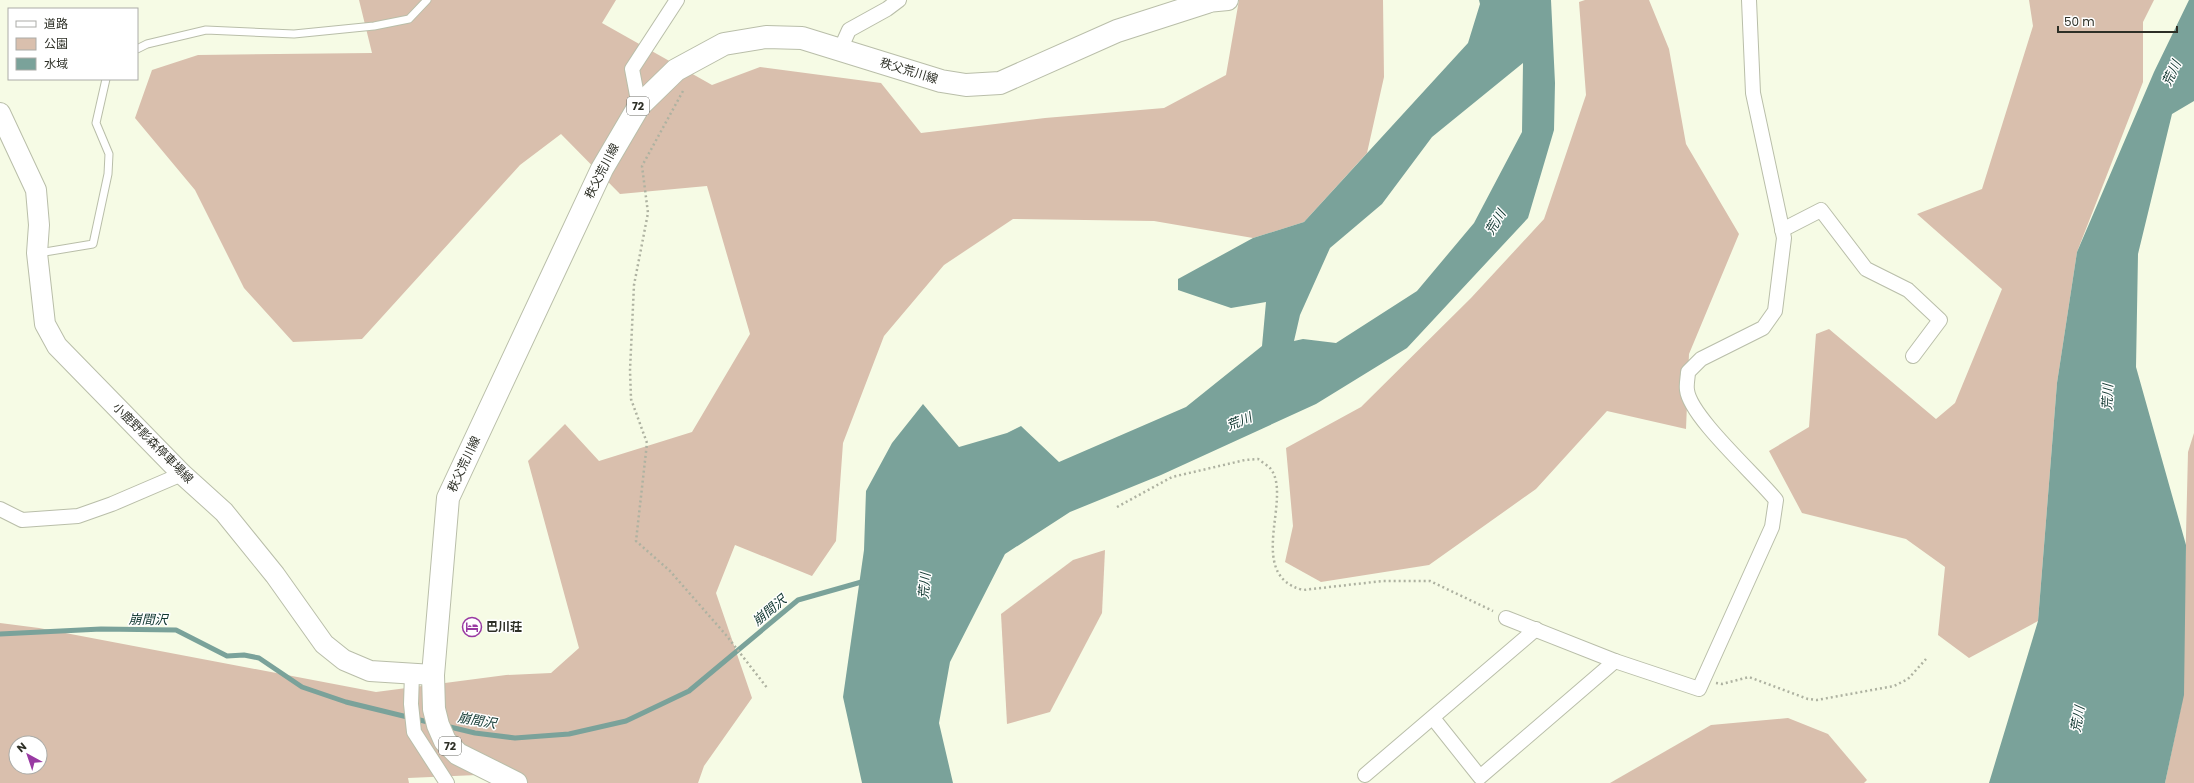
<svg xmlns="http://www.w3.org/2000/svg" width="2194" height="783" viewBox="0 0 2194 783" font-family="Poppins,'Noto Sans JP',sans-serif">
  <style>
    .green { fill: #d9bfad; fill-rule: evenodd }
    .water { fill: #7aa29a; fill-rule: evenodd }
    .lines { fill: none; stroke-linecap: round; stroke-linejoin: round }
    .stream { stroke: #7aa29a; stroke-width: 5 }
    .lane-casing { stroke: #b9bea9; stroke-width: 9 }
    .street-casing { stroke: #b9bea9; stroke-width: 16 }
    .secondary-casing { stroke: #b9bea9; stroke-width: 22 }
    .primary-casing { stroke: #b9bea9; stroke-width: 24 }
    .path { stroke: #aeb2a1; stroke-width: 2.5; stroke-dasharray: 2 3; stroke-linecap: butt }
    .lane { stroke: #fff; stroke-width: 7 }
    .street { stroke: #fff; stroke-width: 14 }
    .secondary { stroke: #fff; stroke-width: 20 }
    .primary { stroke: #fff; stroke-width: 22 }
    .labels { text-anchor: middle; stroke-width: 3; stroke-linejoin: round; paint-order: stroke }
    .shield { fill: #fff; stroke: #6c6d67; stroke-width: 1 }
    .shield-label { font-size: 11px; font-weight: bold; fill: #2d2f26 }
    .street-label { font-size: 12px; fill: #2d2f26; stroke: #fff }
    .poi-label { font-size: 12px; font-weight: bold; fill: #2d2f26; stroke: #fff; text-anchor: start }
    .water-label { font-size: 13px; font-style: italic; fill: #113831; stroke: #fff }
  </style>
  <rect width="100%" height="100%" fill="#f6fbe5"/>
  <g class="green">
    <path d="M359 0H616L602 23 712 85 760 67 881 83 921 133 1045 118 1164 108 1226 75 1239 0H1383L1384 77 1367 153 1304 222 1253 238 1154 221 1013 219 944 265 884 336 843 443 836 541 812 576 735 545 716 593 752 698 704 766 698 783H504L477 775 408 778 409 783H0V623L39 628 376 692 506 675 551 673 579 648 528 461 565 424 599 461 692 432 750 334 707 186 620 194 561 134 520 165 362 339 293 342 244 288 195 190 135 118 152 70 198 55 372 53ZM16 743H40V767H16Z"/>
    <polygon points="1585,0 1649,0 1669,49 1686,144 1739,234 1689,354 1686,429 1607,411 1536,489 1429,565 1321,582 1285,562 1293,526 1286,448 1361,407 1471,298 1544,219 1586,95 1579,2"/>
    <polygon points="2029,0 2154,0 2143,22 2143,82 2077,252 2057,383 2038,621 1969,658 1938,635 1945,567 1906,539 1802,513 1769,451 1809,427 1816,334 1829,329 1936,419 1955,403 2002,289 1917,214 1982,189 2033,26"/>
    <polygon points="2194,433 2194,783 2165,783 2182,702 2188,452"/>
    <polygon points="1105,550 1102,613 1050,712 1007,724 1001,614 1073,560"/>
    <polygon points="1788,718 1828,734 1867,780 1864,783 1610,783 1711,725"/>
  </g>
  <g class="water">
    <path d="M1479 0H1551L1555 83 1554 130 1528 218 1407 348 1316 404 1161 475 1070 512 1005 554 950 662 939 723 953 783H862L843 697 864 550 866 491 892 443 923 404 959 447 1007 433 1021 426 1059 462 1186 407 1262 346 1266 302 1231 308 1178 290V279L1253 238 1304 222 1468 43 1480 4ZM1523 63 1522 132 1474 223 1417 291 1336 343 1303 339 1294 341 1300 315 1330 248 1382 204 1432 137Z"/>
    <polygon points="2189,0 2194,0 2194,101 2172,114 2138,254 2136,367 2186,545 2184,695 2165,783 1989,783 2038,621 2057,383 2077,252 2154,72"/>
  </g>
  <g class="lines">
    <g class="stream">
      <polyline points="0,634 101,629 176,630 227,656 244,655 259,658 302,687 346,702 432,723"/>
      <polyline points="446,726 475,733 515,738 569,734 626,721 689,691 798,600 865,581"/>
    </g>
    <g class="lane-casing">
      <g id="lane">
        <polyline points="137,49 147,44 206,30 294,34 374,26 409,19 427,0"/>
        <polyline points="39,253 93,244 108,174 109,154 96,123 106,79"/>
      </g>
    </g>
    <g class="street-casing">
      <g id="street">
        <polyline points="840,50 849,30 887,9 899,0"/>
        <polyline points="639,106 632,69 677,0"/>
        <polyline points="1782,230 1821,210 1866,269 1908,290 1940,320 1913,356"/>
        <polyline points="0,509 22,520 78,516 112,504 182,474"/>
        <path d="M1506 618 1615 661 1699 689 1772 527 1776 500C1757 476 1690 417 1687 390 1686 384 1688 377 1688 372L1701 359 1763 328 1775 311 1784 238 1753 93 1749 0"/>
        <polyline points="412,674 411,704 414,732 447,783"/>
        <polyline points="1433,718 1480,777 1615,661"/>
        <polyline points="1365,775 1536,629"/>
      </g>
    </g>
    <g class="secondary-casing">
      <g id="secondary">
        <polyline points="1207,2 1228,0"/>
        <polyline points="0,113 36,190 39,225 37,253 45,324 57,346 182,474 224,512 275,575 324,644 344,660 370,671 433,675"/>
      </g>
    </g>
    <g class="primary-casing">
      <polyline id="primary" points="516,783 458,754 445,741 438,725 434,709 433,675 448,498 602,169 639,106 676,70 724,44 766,37 802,38 941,81 966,85 1000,83 1117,31 1207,2 1208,0"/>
    </g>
    <g class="path">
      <polyline points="683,91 642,166 648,213 634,285 630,370 631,399 647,443 636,541 670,571 726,635 768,689"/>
      <path d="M1117 507 1172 477 1245 460 1258 459C1262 462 1267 465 1270 468 1294 496 1244 575 1303 590L1383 581H1430L1493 611"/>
      <polyline points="1716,683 1722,684 1749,677 1808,699 1817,700 1894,686 1908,679 1926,659"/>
    </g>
    <use href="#lane" class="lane"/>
    <use href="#street" class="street"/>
    <use href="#secondary" class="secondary"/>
    <use href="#primary" class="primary"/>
  </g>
  <defs>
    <g id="hotel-ring" transform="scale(1)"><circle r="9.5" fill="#fff" stroke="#993aa3" stroke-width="1.5"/><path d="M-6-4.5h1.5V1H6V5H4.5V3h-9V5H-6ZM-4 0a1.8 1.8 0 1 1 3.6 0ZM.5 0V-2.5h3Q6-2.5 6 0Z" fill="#993aa3"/></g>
  </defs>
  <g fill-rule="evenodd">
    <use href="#hotel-ring" x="472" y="627"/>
  </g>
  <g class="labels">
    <g class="shield">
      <rect x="627" y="97" width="22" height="18" rx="3"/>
      <rect x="439" y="737" width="22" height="18" rx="3"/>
    </g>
    <g class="shield-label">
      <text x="638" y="110">72</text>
      <text x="450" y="750">72</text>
    </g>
    <g class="street-label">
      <text transform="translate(909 71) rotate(17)" y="4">秩父荒川線</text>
      <text transform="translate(602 171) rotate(-63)" y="4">秩父荒川線</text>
      <text transform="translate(153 443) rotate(45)" y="4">小鹿野影森停車場線</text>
      <text transform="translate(464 464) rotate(-65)" y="4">秩父荒川線</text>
    </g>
    <g class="poi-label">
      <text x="486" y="631">巴川荘</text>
    </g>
    <g class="water-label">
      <text transform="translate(2171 73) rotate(-65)" y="5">荒川</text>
      <text transform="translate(1495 222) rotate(-59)" y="5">荒川</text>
      <text transform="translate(2107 397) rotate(-88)" y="5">荒川</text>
      <text transform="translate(1239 421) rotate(-22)" y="5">荒川</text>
      <text transform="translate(924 586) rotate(-86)" y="5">荒川</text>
      <text transform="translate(769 610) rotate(-40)" y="5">崩間沢</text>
      <text transform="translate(148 619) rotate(1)" y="5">崩間沢</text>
      <text transform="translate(2077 719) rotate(-80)" y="5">荒川</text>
      <text transform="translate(477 720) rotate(10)" y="5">崩間沢</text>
    </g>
  </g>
  <rect x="8" y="8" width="130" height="72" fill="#ffffff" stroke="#abaca8"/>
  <rect x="16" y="21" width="20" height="6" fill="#ffffff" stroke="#abaca8"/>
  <text x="44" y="28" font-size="12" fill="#2d2f26">道路</text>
  <rect x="16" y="38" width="20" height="12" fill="#d9bfad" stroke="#abaca8"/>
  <text x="44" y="48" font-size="12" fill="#2d2f26">公園</text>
  <rect x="16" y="58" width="20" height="12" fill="#7aa29a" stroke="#abaca8"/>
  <text x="44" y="68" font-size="12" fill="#2d2f26">水域</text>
  <g transform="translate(28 755) rotate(320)"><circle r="19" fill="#ffffff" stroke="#abaca8"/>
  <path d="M0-3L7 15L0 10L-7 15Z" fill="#993aa3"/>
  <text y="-6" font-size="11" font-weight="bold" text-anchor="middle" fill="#2d2f26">N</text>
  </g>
  <path d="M2058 26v6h119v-6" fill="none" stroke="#2d2f26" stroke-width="2"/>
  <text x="2064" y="26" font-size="12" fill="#2d2f26" stroke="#ffffff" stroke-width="3" paint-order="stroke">50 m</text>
</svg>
